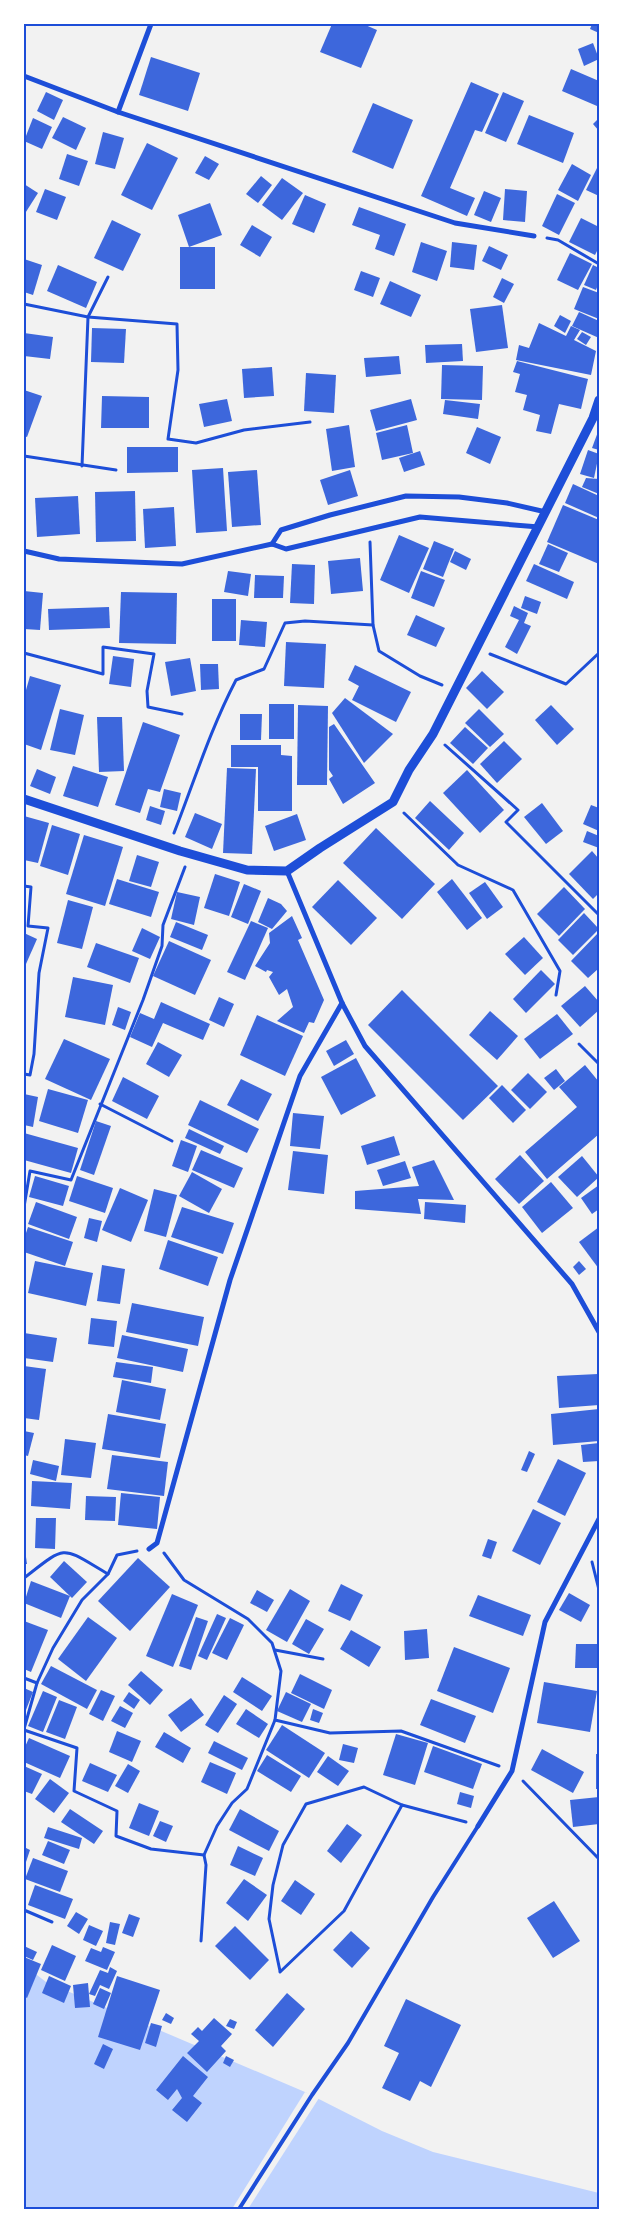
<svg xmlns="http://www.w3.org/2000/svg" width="623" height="2233" viewBox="0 0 623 2233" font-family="'Libre Baskerville',serif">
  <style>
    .water { fill: #bfd3fe }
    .pier { fill: #f2f2f2 }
    .building { fill: #3d67dc }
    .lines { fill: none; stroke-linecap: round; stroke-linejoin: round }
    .path { stroke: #1d4ed8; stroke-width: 3 }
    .service { stroke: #1d4ed8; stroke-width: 4 }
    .minor { stroke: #1d4ed8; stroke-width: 5 }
    .tertiary { stroke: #1d4ed8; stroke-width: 9 }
    .neatline { fill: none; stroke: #1d4ed8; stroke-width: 2 }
  </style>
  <rect width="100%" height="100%" fill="#f2f2f2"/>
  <polygon class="water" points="24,1965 46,1982 305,2092 382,2131 433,2152 599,2193 599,2209 24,2209"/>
  <polygon class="pier" points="305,2092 319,2098 248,2209 232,2209"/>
  <g class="building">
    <polygon points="332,24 363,24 377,30 361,68 320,52"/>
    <polygon points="592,24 599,24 599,33 590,29"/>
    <polygon points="593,43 599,59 584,66 578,49"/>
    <polygon points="151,57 200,73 188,111 139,95"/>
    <polygon points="571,69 599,81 599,100 597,106 562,91"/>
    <polygon points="471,82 499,94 482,132 475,130 450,188 475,198 467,216 421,196"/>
    <polygon points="46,92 63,100 54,120 37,111"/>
    <polygon points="503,92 524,101 506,142 485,133"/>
    <polygon points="373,103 413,120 393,169 352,152"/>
    <polygon points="529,115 574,133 563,163 517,144"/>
    <polygon points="63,117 86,128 76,150 52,138"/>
    <polygon points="33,118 52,127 42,149 24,141"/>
    <polygon points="599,118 599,131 593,124"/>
    <polygon points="103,132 124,138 115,169 95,164"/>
    <polygon points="147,143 178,158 152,210 121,195"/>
    <polygon points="67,154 88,161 79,186 59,179"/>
    <polygon points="205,156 219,164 209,180 195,173"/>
    <polygon points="572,164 591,175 578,201 558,190"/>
    <polygon points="598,166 599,167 599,196 586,190"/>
    <polygon points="261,176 272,185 258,203 246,194"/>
    <polygon points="282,178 303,193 282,220 262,205"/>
    <polygon points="24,184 38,193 24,215"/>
    <polygon points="45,189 66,197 57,220 36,212"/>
    <polygon points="505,189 527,191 525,222 503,220"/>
    <polygon points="484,191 501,198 491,222 474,215"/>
    <polygon points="557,194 575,203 559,235 542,226"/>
    <polygon points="305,195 326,204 314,233 292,224"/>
    <polygon points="210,203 222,235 189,247 178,215"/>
    <polygon points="359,207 406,224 394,256 375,249 380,235 352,225"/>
    <polygon points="581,218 599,227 599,247 595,255 569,242"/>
    <polygon points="112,220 141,234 123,271 94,258"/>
    <polygon points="252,225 272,237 260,257 240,245"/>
    <polygon points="421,242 447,251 437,281 412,272"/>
    <polygon points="452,242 477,245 474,270 450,267"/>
    <polygon points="489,246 508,255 501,270 482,261"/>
    <rect x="180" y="247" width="35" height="42"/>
    <polygon points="570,253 592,264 578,290 557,280"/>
    <polygon points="24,259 42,265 33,295 24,292"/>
    <polygon points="58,265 97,282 86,308 47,291"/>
    <polygon points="593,265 599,268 599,282 596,290 584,285"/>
    <polygon points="361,271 380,278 373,297 354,290"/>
    <polygon points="502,278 514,284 504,303 493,297"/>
    <polygon points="390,281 421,295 411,317 380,304"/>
    <polygon points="583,287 599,293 599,319 574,309"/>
    <polygon points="502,305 508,348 476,352 470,309"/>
    <polygon points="579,312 599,321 599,338 572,326"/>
    <polygon points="560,315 571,321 565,333 554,326"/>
    <polygon points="539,323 566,336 571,326 580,330 574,340 596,351 591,375 516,360 519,345 529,348"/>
    <polygon points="92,328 126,329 124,363 91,362"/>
    <polygon points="582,332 591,337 586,345 577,339"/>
    <polygon points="24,333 53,337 50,359 24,356"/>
    <polygon points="462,344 463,361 426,363 425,345"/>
    <polygon points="399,356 401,374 366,377 364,358"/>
    <polygon points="517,361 588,379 581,409 559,404 551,434 536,431 540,415 523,410 527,395 515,392 520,374 513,372"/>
    <polygon points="442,365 483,366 482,400 441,399"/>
    <polygon points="272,367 274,396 244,398 242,369"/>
    <polygon points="306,373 336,375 334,413 304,411"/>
    <polygon points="24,390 42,396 27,437 24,436"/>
    <polygon points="102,396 149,397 149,428 101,428"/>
    <polygon points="227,399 232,421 204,427 199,404"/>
    <polygon points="411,399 417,420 376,431 370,410"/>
    <polygon points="445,400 480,404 478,419 443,414"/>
    <polygon points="349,425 355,467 332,471 326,429"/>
    <polygon points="407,425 413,453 382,460 376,433"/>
    <polygon points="477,427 501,437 490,464 466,453"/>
    <polygon points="599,429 599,450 592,448"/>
    <polygon points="127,447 178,447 178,472 127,473"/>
    <polygon points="588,450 599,454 594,478 580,474"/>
    <polygon points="420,451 425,465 404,472 399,458"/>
    <polygon points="223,468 227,531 196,533 192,470"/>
    <polygon points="257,470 261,525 232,527 228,472"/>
    <polygon points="350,470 358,496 328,505 320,480"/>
    <polygon points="586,478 599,479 599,494 582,487"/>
    <polygon points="573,484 599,496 599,518 565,503"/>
    <polygon points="135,491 136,541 96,542 95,492"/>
    <polygon points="78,496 80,534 37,537 35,498"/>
    <polygon points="563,505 599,520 599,564 547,542"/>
    <polygon points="174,507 176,546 145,548 143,509"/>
    <polygon points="399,535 429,548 409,593 380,580"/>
    <polygon points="434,541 454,549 443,577 423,569"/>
    <polygon points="548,544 568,553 559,572 539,564"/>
    <polygon points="455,551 471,559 466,570 450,562"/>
    <polygon points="360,558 363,591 331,594 328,561"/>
    <polygon points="292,564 315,565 314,604 290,603"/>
    <polygon points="534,564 574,582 567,599 526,581"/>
    <polygon points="228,571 251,574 248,596 224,592"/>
    <polygon points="421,571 445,580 434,607 411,598"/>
    <polygon points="255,575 284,576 283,598 254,598"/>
    <polygon points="24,591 43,593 40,630 24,629"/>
    <polygon points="121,592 177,593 176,644 119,643"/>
    <polygon points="525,596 541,602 537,614 521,608"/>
    <rect x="212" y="599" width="24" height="42"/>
    <polygon points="514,606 528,613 524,623 531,626 517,654 505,647 519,620 510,616"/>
    <polygon points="109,607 110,628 49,630 48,609"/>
    <polygon points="416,615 445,628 436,647 407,635"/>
    <polygon points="241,620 267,622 265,647 239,645"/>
    <polygon points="286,642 326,644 324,688 284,686"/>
    <polygon points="113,656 134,659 131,687 109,684"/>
    <polygon points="190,658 196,691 171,696 165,662"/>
    <polygon points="200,664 218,664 219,689 201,690"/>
    <polygon points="355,665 411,692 396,722 352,700 359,686 348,680"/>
    <polygon points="482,671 504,692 487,709 466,688"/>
    <polygon points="30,676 61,685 41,750 24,744 24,697"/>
    <polygon points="345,698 393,734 364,763 332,713"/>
    <rect x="269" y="704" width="25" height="35"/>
    <polygon points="298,705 328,706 327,785 297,785"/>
    <polygon points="551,705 574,729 557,745 535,720"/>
    <polygon points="60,709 84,715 75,755 50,750"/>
    <polygon points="479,709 504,734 490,747 465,723"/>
    <polygon points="240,714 262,714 261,740 240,740"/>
    <polygon points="97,717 122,717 124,771 99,772"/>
    <polygon points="143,722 180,735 160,792 148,789 140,813 115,805"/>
    <polygon points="334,724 375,783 343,804 329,779 333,776 329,770 329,727"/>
    <polygon points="465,727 488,748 473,764 450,743"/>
    <polygon points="504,741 522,759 497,783 480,764"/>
    <polygon points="231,745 281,745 281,755 292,756 292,811 258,811 258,767 231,767"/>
    <polygon points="73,766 108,777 98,807 63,796"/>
    <polygon points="227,768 256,769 252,854 223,853"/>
    <polygon points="37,769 56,777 50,794 30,786"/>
    <polygon points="467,770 504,810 480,833 443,793"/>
    <polygon points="164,789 181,793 177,811 160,807"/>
    <polygon points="430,801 464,833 449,850 415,818"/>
    <polygon points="542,803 563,831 546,844 524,817"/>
    <polygon points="591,805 599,808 599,831 583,824"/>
    <polygon points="150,806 165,811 161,825 146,820"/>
    <polygon points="195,813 222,824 212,849 185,837"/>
    <polygon points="297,814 306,840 274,851 265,826"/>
    <polygon points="24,816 49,823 38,863 24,860"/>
    <polygon points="52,825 80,834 68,875 40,866"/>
    <polygon points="376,828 435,884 402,919 343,863"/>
    <polygon points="587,831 599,836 599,848 583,842"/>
    <polygon points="84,835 123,847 105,906 66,894"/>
    <polygon points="592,851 599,859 599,893 593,899 569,874"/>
    <polygon points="137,855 159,862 151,887 129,881"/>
    <polygon points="215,874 240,882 229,916 204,908"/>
    <polygon points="117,879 159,892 151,917 109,904"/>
    <polygon points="452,879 482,918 467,930 437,892"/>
    <polygon points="338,880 377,918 351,945 312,907"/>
    <polygon points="485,882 503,907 487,919 469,893"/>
    <polygon points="244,884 261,891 248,924 231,917"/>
    <polygon points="564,887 585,909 559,936 537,914"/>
    <polygon points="177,892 200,897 194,925 171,919"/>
    <polygon points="268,898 281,904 287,911 272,929 258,922"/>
    <polygon points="68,900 93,907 82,949 57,943"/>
    <polygon points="584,913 599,929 573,955 558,940"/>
    <polygon points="292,916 302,938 298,940 324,1000 314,1023 309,1022 304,1033 277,1021 293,1007 287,989 279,995 269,977 273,972 267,970 266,972 255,966 270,943 269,933"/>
    <polygon points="251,921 268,928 245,980 227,972"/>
    <polygon points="176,922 208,935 202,950 170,937"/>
    <polygon points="142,928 160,937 150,959 132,951"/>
    <polygon points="599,932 599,971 598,969 588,978 571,961"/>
    <polygon points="24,933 37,939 26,964 24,963"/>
    <polygon points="524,937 543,958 525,975 505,954"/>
    <polygon points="169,941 211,960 195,995 153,976"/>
    <polygon points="96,943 139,958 130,983 87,967"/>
    <polygon points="541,970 555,984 526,1013 513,999"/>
    <polygon points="73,977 113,985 105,1025 65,1017"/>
    <polygon points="585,986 599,1002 599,1010 580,1027 561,1006"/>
    <polygon points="402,990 498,1086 463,1120 368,1025"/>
    <polygon points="219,997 234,1004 224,1027 209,1020"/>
    <polygon points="161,1002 210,1024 203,1040 163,1023 152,1047 130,1037 140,1013 154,1019"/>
    <polygon points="118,1007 131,1012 125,1030 112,1025"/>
    <polygon points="490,1011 518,1036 497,1060 469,1035"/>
    <polygon points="557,1014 573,1034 540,1059 524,1039"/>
    <polygon points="257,1015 303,1036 285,1076 240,1055"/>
    <polygon points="64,1039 110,1059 91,1100 45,1079"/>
    <polygon points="346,1040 354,1054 334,1066 326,1051"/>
    <polygon points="158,1042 182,1055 169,1077 146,1064"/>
    <polygon points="356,1058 376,1096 341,1115 321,1077"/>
    <polygon points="585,1065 599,1082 599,1134 547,1179 525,1152 577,1107 559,1087"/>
    <polygon points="556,1069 565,1081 554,1090 544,1078"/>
    <polygon points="528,1073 547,1092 530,1109 511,1090"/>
    <polygon points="123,1077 159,1096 147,1119 112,1101"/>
    <polygon points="241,1079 272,1094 258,1121 227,1105"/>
    <polygon points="502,1085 526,1110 513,1123 489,1098"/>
    <polygon points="48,1089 88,1100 78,1133 39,1121"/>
    <polygon points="24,1094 38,1097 33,1127 24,1125"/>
    <polygon points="200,1100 259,1129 247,1153 188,1125"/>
    <polygon points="293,1113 324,1116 320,1149 290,1146"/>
    <polygon points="96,1121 111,1126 94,1175 80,1170"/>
    <polygon points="189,1129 224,1146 220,1154 185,1138"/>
    <polygon points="24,1133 78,1148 71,1173 24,1160"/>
    <polygon points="394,1136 400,1155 367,1165 361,1146"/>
    <polygon points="181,1140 197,1146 188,1172 172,1166"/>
    <polygon points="201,1150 243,1168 234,1188 192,1170"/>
    <polygon points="293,1151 328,1155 324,1194 288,1190"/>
    <polygon points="520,1155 544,1181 519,1204 495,1179"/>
    <polygon points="582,1156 599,1177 577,1197 558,1177"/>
    <polygon points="434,1160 454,1200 418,1199 421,1214 355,1209 355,1191 419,1186 412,1167"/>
    <polygon points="405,1161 411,1178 383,1186 377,1170"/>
    <polygon points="192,1172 222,1189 209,1213 179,1196"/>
    <polygon points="35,1176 69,1186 63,1206 29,1197"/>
    <polygon points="77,1176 113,1188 105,1213 69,1201"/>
    <polygon points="551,1182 573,1208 542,1233 522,1207"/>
    <polygon points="599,1185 599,1209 592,1214 581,1198"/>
    <polygon points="120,1188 148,1200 131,1242 102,1230"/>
    <polygon points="154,1189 177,1195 166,1237 144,1231"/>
    <polygon points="36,1202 77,1217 69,1239 28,1224"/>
    <polygon points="425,1202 466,1205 465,1223 424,1219"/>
    <polygon points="182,1207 234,1223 223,1254 171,1237"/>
    <polygon points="89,1218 102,1221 97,1242 84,1238"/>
    <polygon points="28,1227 73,1242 65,1266 24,1252 24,1239"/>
    <polygon points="599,1227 599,1269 579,1242"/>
    <polygon points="168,1240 218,1257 208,1286 159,1269"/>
    <polygon points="35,1261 93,1273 86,1306 28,1293"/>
    <polygon points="579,1261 586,1269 579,1275 573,1267"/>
    <polygon points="102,1265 125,1269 120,1304 97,1301"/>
    <polygon points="132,1303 204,1317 198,1346 126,1332"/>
    <polygon points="91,1318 117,1321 114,1347 88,1344"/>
    <polygon points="24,1333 57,1338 53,1362 24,1358"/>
    <polygon points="122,1335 188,1349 183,1372 117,1358"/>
    <polygon points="116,1362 153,1367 151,1383 113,1377"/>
    <polygon points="24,1366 46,1369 39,1420 24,1418"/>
    <polygon points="598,1374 599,1405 559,1408 557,1376"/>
    <polygon points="122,1380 166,1389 160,1420 116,1412"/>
    <polygon points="599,1409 599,1441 553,1445 551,1414"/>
    <polygon points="108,1414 166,1424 160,1458 102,1449"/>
    <polygon points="24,1431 34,1433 28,1456 24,1455"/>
    <polygon points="65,1439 96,1443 91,1478 61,1475"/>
    <polygon points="599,1443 599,1461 583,1462 581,1445"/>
    <polygon points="529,1451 535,1454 527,1472 521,1470"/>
    <polygon points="112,1455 168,1462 164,1496 107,1489"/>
    <polygon points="558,1459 586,1473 565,1516 537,1502"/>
    <polygon points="33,1460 59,1466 56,1481 30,1474"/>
    <polygon points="32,1481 72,1483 70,1509 31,1506"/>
    <polygon points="121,1493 160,1497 157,1529 118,1525"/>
    <polygon points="86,1496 116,1497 115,1521 85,1520"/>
    <polygon points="533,1509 561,1523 540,1565 512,1551"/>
    <polygon points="36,1518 56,1518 55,1549 35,1548"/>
    <polygon points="488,1539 497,1542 491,1559 482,1556"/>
    <polygon points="24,1543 27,1564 24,1564"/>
    <polygon points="138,1558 170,1587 130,1631 98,1601"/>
    <polygon points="64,1561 87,1582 72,1598 50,1577"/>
    <polygon points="31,1581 70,1596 61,1618 24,1603"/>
    <polygon points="341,1584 363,1595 350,1621 328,1611"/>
    <polygon points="290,1589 310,1601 287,1642 266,1630"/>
    <polygon points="257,1590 274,1600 267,1612 250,1603"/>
    <polygon points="569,1593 590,1605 581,1622 559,1610"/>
    <polygon points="172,1594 198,1605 173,1667 146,1656"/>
    <polygon points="478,1595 531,1615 523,1636 469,1616"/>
    <polygon points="217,1614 226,1618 207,1660 198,1656"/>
    <polygon points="88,1617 117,1638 86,1681 58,1659"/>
    <polygon points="196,1617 208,1621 191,1670 179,1666"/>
    <polygon points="230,1618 244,1625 227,1660 212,1653"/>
    <polygon points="306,1619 324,1629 309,1654 292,1644"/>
    <polygon points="24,1621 48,1630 31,1672 24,1669"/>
    <polygon points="427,1629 429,1658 405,1660 404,1631"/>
    <polygon points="351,1630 381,1647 369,1667 340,1649"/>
    <polygon points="576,1644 599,1644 599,1668 575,1668"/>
    <polygon points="454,1647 510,1668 493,1713 437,1691"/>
    <polygon points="51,1666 97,1690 87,1709 41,1684"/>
    <polygon points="141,1671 163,1690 150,1705 128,1685"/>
    <polygon points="300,1674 332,1690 324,1709 291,1693"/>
    <polygon points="242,1677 272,1696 262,1711 233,1692"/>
    <polygon points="544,1682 597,1691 590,1732 537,1723"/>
    <polygon points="24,1688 33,1692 24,1715"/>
    <polygon points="101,1690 115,1696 103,1721 89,1714"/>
    <polygon points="43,1691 57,1697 43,1732 28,1726"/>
    <polygon points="129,1692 140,1700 134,1709 123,1701"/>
    <polygon points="286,1692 311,1704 302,1722 277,1711"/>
    <polygon points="224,1695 237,1704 218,1733 205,1725"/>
    <polygon points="191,1698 204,1715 181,1732 168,1715"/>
    <polygon points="431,1699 476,1716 465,1743 420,1725"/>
    <polygon points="59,1700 77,1707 65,1739 46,1732"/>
    <polygon points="120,1706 133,1713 125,1728 111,1721"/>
    <polygon points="246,1709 268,1724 259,1738 236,1724"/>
    <polygon points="313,1709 323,1713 319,1723 310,1720"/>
    <polygon points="282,1725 325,1753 309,1778 266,1750"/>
    <polygon points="117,1731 141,1741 132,1762 109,1752"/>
    <polygon points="164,1732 191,1748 183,1763 155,1747"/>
    <polygon points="396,1734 428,1743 415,1785 383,1775"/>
    <polygon points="29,1738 70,1756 60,1778 24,1762 24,1749"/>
    <polygon points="214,1741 248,1758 242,1770 208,1753"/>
    <polygon points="343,1744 358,1748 354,1763 339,1760"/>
    <polygon points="433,1746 482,1764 473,1789 424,1772"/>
    <polygon points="542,1749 584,1772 573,1793 531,1770"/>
    <rect x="596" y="1754" width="3" height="35"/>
    <polygon points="267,1755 301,1776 291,1792 257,1771"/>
    <polygon points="328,1756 349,1771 338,1786 317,1772"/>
    <polygon points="210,1762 236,1773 227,1794 201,1782"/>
    <polygon points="90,1763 117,1775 108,1792 82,1781"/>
    <polygon points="128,1764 140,1771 128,1793 115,1786"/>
    <polygon points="24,1766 42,1774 32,1794 24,1791"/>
    <polygon points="50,1779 69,1793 54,1813 35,1799"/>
    <polygon points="460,1792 474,1796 471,1808 457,1804"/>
    <polygon points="599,1797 599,1824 573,1827 570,1800"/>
    <polygon points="139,1803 159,1811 149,1836 129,1828"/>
    <polygon points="70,1809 103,1831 94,1844 61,1822"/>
    <polygon points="240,1809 279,1831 269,1851 229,1830"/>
    <polygon points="160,1821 173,1826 166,1842 153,1836"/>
    <polygon points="347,1824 362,1835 341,1863 327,1851"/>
    <polygon points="48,1827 82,1838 79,1849 44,1838"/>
    <polygon points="48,1841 70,1850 64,1864 42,1855"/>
    <polygon points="238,1846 263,1858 255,1876 230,1865"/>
    <polygon points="24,1847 30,1850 24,1868"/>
    <polygon points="33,1858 68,1871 60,1892 25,1879"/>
    <polygon points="244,1879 267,1895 248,1921 226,1903"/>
    <polygon points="295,1880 315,1894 301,1915 281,1901"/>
    <polygon points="35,1885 73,1899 65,1919 28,1905"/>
    <polygon points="554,1901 580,1941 553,1958 527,1918"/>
    <polygon points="76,1912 88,1919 79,1934 67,1926"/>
    <polygon points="129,1914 140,1918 133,1937 122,1933"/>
    <polygon points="110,1922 120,1924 115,1945 106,1943"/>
    <polygon points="89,1925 103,1931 96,1946 83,1940"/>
    <polygon points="235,1926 269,1960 250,1980 215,1946"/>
    <polygon points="351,1931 370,1948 352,1968 333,1950"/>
    <polygon points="52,1945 76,1956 65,1981 41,1970"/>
    <polygon points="24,1946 37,1952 33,1960 24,1956"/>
    <polygon points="103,1947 115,1952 107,1970 85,1961 91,1948 101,1952"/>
    <polygon points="24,1957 41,1964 27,1998 24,1996"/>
    <polygon points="110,1967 117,1971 109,1989 100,1985 95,1996 89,1994 100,1970 108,1973"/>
    <polygon points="49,1976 71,1986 64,2003 42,1993"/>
    <polygon points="117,1976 160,1990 140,2050 98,2037"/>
    <polygon points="88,1983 90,2007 75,2008 73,1985"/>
    <polygon points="100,1988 111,1993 104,2009 93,2004"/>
    <polygon points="287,1993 305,2009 273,2047 255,2030"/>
    <polygon points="406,1999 461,2025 431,2087 420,2081 410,2101 382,2088 399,2053 384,2046"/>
    <polygon points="166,2013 174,2018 171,2024 162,2020"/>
    <polygon points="214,2018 232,2034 221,2046 226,2051 207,2072 187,2053 199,2041 191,2034 198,2027 202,2031"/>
    <polygon points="230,2019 237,2022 234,2029 226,2026"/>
    <polygon points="151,2023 162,2026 156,2047 145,2043"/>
    <polygon points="103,2044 113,2049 104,2069 94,2064"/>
    <polygon points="183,2056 208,2077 193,2096 202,2103 187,2122 172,2110 182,2098 177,2089 168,2100 156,2090"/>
    <polygon points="226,2056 234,2060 230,2067 223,2063"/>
  </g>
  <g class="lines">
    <g class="path">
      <polyline points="547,238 558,240 599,264"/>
      <polyline points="24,304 88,317 177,324 178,370 168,439 196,443 244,430 310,422"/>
      <polyline points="24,456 116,470"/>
      <polyline points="82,466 88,317 108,277"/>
      <polyline points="370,542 373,625 379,651 420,676 442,685"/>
      <polyline points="24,653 103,674 103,647 154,654 147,691 148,707 182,714"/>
      <polyline points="490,654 566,684 599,653"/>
      <polyline points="445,745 518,810 506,822 599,915"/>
      <polyline points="404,813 458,865 513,890 560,971 556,995"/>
      <path d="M174 833C194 782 210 730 236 680L264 669 285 623 305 621 373 625"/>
      <polyline points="24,886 31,887 28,926 48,928 39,973 34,1054 30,1075 24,1074"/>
      <polyline points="579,1044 599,1064"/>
      <polyline points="100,1104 172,1141"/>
      <polyline points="24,1207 30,1171 71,1180 143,1000 162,946 163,925 185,867"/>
      <polyline points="164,1553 184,1580 248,1619 272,1643 281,1671 275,1720 330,1733 401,1731 499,1766"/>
      <polyline points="592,1562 599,1590"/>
      <path d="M24 1578C68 1544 60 1546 108 1574"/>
      <polyline points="275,1650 323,1659"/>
      <polyline points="24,1678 37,1683"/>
      <polyline points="24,1729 37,1683 53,1648 82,1600 108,1574 117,1555 137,1551"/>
      <polyline points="24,1730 77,1748 74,1791 117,1811 116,1836 151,1849 204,1855"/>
      <polyline points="523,1781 599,1859"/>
      <polyline points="24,1910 52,1922"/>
      <polyline points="201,1941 206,1865 204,1855 217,1826 232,1803 247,1789 275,1720"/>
      <polyline points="280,1971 269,1919 273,1885 283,1845 306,1804 364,1787 402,1805"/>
      <polyline points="280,1972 344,1911 402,1805 466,1822"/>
    </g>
    <polyline class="service" points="239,2209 312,2095 348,2043 433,1897 478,1826"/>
    <g class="minor">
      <polyline points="24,76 118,112 455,223 534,236"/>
      <polyline points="118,112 151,24"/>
      <polyline points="272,544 281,530 330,515 406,496 459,497 507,503 546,512"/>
      <polyline points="24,551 59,559 182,564 272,544 286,549 420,517 539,527"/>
      <polyline points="287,871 342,1003 365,1046 572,1284 599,1332"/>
      <polyline points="149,1549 157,1543 230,1280 300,1076 342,1003"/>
      <polyline points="478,1826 512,1771 545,1622 599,1519"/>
    </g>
    <polyline class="tertiary" points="24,799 180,851 247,870 287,871 320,848 393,802 409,770 433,734 593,418 599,400"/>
  </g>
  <rect width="623" height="2233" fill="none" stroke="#ffffff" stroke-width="50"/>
  <rect x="25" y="25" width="573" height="2183" class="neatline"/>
</svg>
